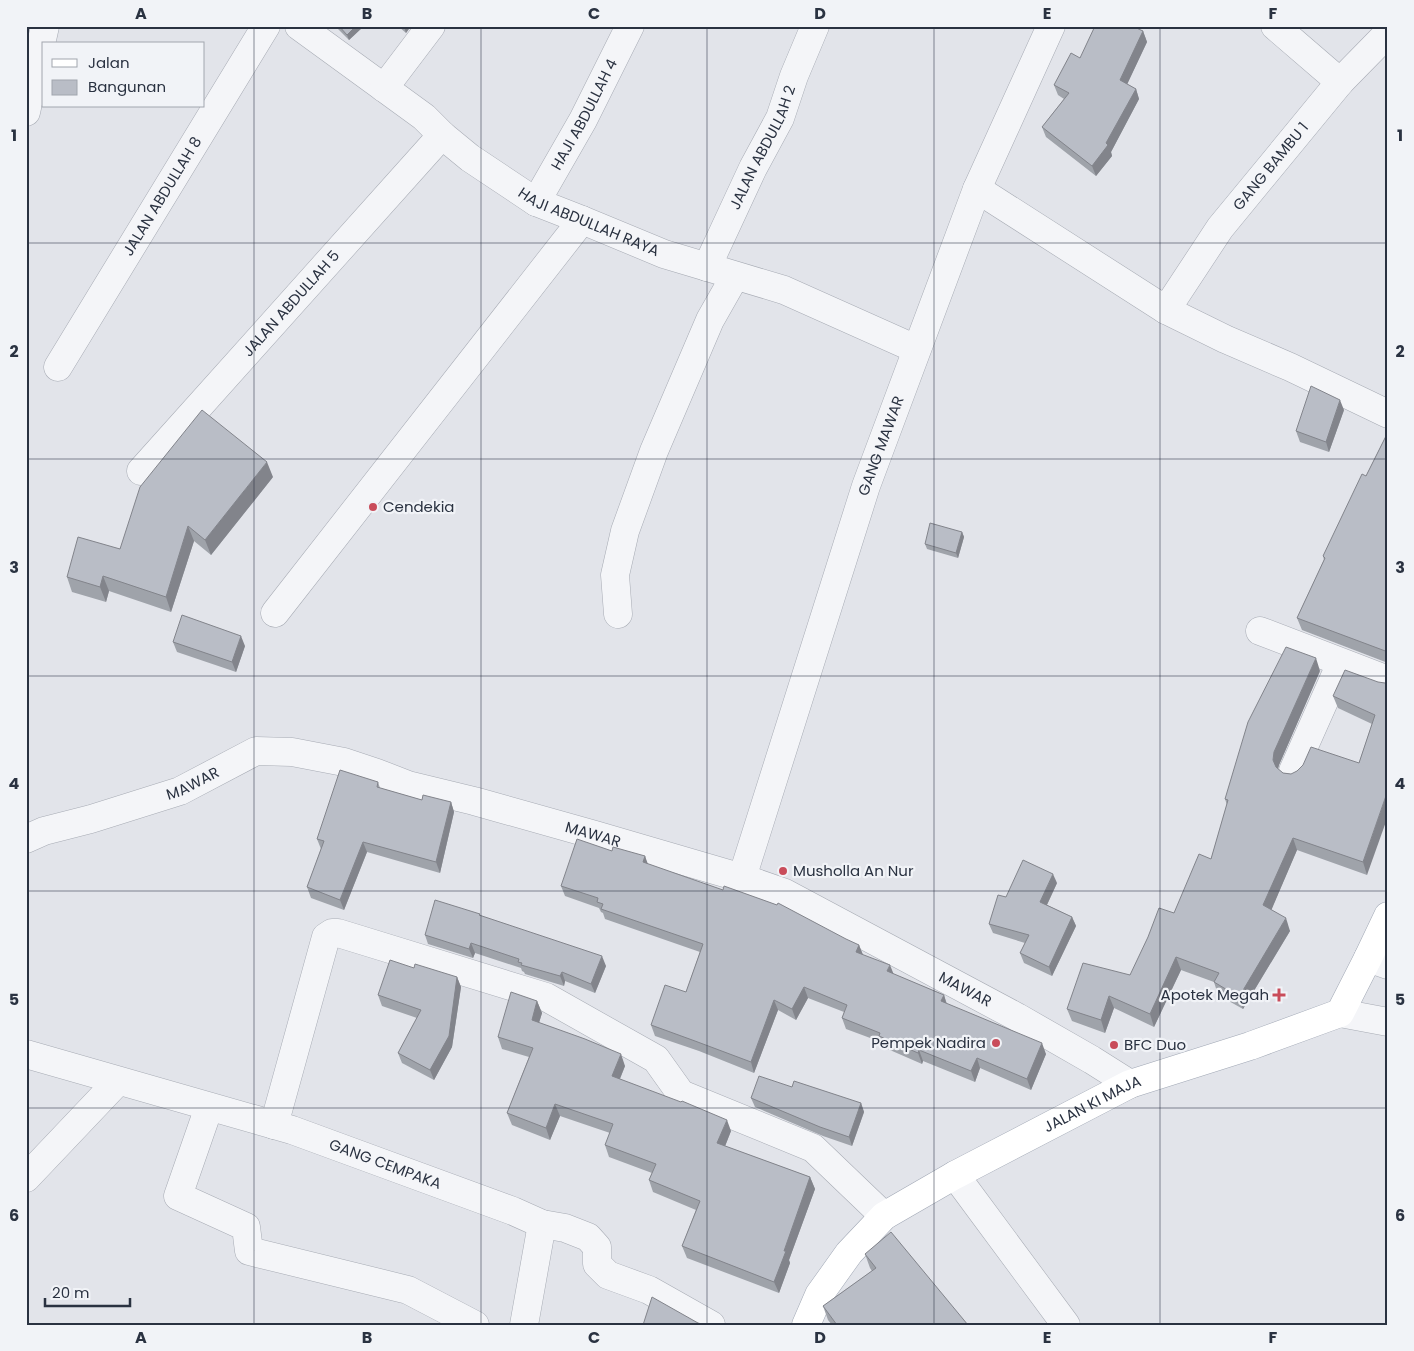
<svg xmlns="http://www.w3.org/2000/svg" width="1414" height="1351" viewBox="0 0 1414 1351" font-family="Poppins,sans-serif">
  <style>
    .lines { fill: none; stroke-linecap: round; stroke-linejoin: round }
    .minor-casing { stroke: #a7abb4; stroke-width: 29 }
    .major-casing { stroke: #a1a8b5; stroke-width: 29 }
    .minor { stroke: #f4f5f8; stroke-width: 28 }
    .major { stroke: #fff; stroke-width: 28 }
    .wall { fill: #9fa3aa }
    .shaded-wall { fill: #82848b }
    .building { fill: #b9bdc6; stroke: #82848b }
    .grid { fill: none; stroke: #2a3241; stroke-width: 1; stroke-opacity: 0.55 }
    .poi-dot { fill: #c94c5a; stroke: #f1f3f7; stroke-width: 2 }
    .labels { text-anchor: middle; stroke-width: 4.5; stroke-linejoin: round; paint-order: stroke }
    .street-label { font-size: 15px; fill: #2a3241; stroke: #f1f3f7 }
    .poi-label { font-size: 15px; fill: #2a3241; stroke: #f1f3f7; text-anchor: start }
    .neatline { fill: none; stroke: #2a3241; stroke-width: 2 }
    .grid-label { font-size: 16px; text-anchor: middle; font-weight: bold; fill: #2a3241 }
  </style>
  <rect width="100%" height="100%" fill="#e2e4ea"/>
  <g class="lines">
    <g class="minor-casing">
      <g id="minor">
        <path id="s1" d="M299 26 424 117 442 135 470 158 536 202 582 220 664 254 784 290 916 349"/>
        <polyline points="1275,26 1340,82"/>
        <polyline points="384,88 431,26"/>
        <polyline points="26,112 45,26"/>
        <polyline points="977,189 1166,310 1225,339 1290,367 1388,414"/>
        <path id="s2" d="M536 202 583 120 630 26"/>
        <path id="s3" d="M707 267 753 168 780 118 794 76 815 26"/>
        <path id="s4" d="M1166 310 1220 228 1340 82 1388 33"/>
        <path id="s5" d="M58 367 266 26"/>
        <path id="s6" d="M141 471 442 135"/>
        <polyline points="275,613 582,220"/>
        <polyline points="618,614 615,575 625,531 654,451 710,320 735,276"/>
        <polyline points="1260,631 1388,680"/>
        <polyline points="1293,771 1341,663"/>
        <path id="s7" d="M26 839 44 831 91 819 180 791 256 751 292 752 344 762 377 773 408 785 474 801 595 835 742 878 785 893 1017 1017 1092 1060 1130 1084"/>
        <path id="s8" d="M742 878 866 486 977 189 1051 26"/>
        <polyline points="1368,958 1388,965"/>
        <polyline points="1340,1013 1388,1022"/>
        <path id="s9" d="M26 1054 292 1130 513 1211 542 1224 565 1228 588 1237 597 1247V1264L608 1275 649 1290 711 1325"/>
        <polyline points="209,1107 178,1196 246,1227 249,1251 408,1290 475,1325"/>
        <polyline points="274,1125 326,937 332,933 338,933 546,997 656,1059 681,1094 813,1148 884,1216"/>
        <polyline points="955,1175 1066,1325"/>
        <polyline points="26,1178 118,1081"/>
        <polyline points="524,1325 542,1224"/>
      </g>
    </g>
    <g class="major-casing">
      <g id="major">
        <path id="s10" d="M806 1325 819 1295 849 1253 884 1216 955 1175 1130 1084 1250 1046 1340 1013 1368 958 1388 916"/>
      </g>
    </g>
    <use href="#minor" class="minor"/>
    <use href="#major" class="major"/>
  </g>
  <g class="wall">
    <polygon points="335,26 364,26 349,40"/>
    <polygon points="398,26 411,26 406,33"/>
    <polygon points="1143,31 1147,42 1127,84 1136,89 1139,99 1111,152 1112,156 1096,176 1046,137 1042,127 1064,99 1058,95 1054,85 1080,58"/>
    <polygon points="1344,410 1329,452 1300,442 1296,431"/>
    <polygon points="1388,432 1388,663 1302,630 1297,618 1324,560 1323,556 1366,476"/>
    <polygon points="273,477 211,555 194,541 171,612 109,591 106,602 72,592 67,577 120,549"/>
    <polygon points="962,532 964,537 958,558 927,549 925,544"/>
    <polygon points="173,642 245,646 236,672 177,652"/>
    <polygon points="1320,671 1279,765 1278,769 1283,773 1291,774 1359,763 1372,724 1338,708 1333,696 1378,682 1367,875 1297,850 1271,910 1290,931 1243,1009 1218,995 1214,982 1181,970 1154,1027 1114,1008 1105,1033 1072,1021 1067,1009 1130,975 1174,913 1211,859 1227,805 1225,799"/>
    <polygon points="378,782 380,788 422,800 451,802 454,812 440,873 367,852 344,910 311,898 307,887 321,849 317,839"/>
    <polygon points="612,851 645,856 647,864 859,945 863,955 893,974 944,995 947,1004 1046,1054 1031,1090 980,1068 975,1082 923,1061 922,1064 883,1047 881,1042 846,1029 842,1018 844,1012 808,998 796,1020 778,1010 754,1073 699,1051 655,1036 651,1025 686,992 700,952 605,919 603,913 601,912 599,908 565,896 561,886"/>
    <polygon points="1057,883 1047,905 1072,917 1076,926 1052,976 1024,963 1020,953 1025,943 993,933 989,924 1006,897"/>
    <polygon points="480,914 481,916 606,966 595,993 565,981 564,986 525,974 524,972 522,971 521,968 475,953 473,958 428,944 425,935"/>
    <polygon points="414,968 457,977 461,987 452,1047 434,1080 402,1063 398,1053 417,1018 382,1006 378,995"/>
    <polygon points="537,1001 542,1013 539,1023 625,1066 620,1079 731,1131 725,1146 810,1177 815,1189 789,1260 790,1263 779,1293 687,1258 682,1246 696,1210 653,1192 649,1180 652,1173 609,1157 605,1145 610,1133 560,1116 550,1140 512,1125 507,1113 529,1057 502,1049 498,1037"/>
    <polygon points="792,1087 861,1103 864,1112 852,1146 823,1136 755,1107 751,1098"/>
    <polygon points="865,1254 968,1325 832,1325 828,1320 823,1306 872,1271 870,1268"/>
  </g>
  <g class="shaded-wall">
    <polygon points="356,26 364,26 349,40 347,35"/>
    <polygon points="404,26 411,26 406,33"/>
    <polygon points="1143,31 1147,42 1124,91 1120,80"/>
    <polygon points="1136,89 1139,99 1111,152 1112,156 1096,176 1092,166 1106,143"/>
    <polygon points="1340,400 1344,410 1329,452 1326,442"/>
    <polygon points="267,462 273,477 211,555 205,540"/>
    <polygon points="188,526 194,541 171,612 166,597"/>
    <polygon points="962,532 964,537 958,558 956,553"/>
    <polygon points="103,576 109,591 106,602 100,587"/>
    <polygon points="241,636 245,646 236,672 232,662"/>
    <polygon points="1316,658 1320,671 1279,765 1277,772 1273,760 1274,752"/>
    <polygon points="1388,790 1388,816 1367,875 1363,862"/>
    <polygon points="451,802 454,812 440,873 436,862"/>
    <polygon points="1293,838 1297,850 1268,918 1263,905"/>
    <polygon points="363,842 367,852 344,910 340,900"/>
    <polygon points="645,856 649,867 643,862"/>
    <polygon points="1053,874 1057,883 1044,911 1040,902"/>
    <polygon points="1072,917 1076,926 1052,976 1049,967"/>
    <polygon points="1286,918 1290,931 1243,1009 1239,997"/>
    <polygon points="471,943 475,953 473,958 469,949"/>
    <polygon points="859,945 863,955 856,952"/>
    <polygon points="602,956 606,966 595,993 591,984"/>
    <polygon points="1176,957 1181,970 1154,1027 1150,1014"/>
    <polygon points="890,965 894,975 887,971"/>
    <polygon points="562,972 565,981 564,986 560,976"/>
    <polygon points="457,977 461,987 452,1047 434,1080 430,1070"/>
    <polygon points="804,987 808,998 796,1020 792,1009"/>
    <polygon points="944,995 947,1006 941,1001"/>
    <polygon points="1109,996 1114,1008 1105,1033 1101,1020"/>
    <polygon points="774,1000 778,1010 754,1073 751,1062"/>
    <polygon points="537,1001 542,1013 536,1032 532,1020"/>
    <polygon points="1042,1043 1046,1054 1031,1090 1027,1079"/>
    <polygon points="919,1050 923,1061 922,1064 918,1053"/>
    <polygon points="621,1054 625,1066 616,1088 612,1076"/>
    <polygon points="977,1058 980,1068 975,1082 971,1071"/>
    <polygon points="861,1103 864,1112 852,1146 849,1137"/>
    <polygon points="555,1104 560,1116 550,1140 546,1128"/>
    <polygon points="727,1120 731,1131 722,1154 717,1143"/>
    <polygon points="810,1177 815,1189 789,1260 790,1263 779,1293 774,1282 784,1251"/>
  </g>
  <g class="building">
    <polygon points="339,26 356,26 347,35"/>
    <polygon points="1095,26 1132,26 1143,31 1120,80 1136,89 1106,143 1108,145 1092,166 1042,127 1069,93 1054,85 1071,53 1080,58"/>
    <polygon points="1311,386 1340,400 1326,442 1296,431"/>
    <polygon points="202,410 267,462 205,540 188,526 166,597 103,576 100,587 67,577 78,537 120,549 140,487"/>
    <polygon points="1388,432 1388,652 1297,618 1325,558 1323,556 1362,474 1366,476"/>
    <polygon points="930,523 962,532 956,553 925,544"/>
    <polygon points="182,615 241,636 232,662 173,642"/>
    <polygon points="1286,647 1316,658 1274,752 1273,760 1276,767 1283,773 1291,774 1297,771 1303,765 1311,747 1359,763 1375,715 1333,696 1345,670 1378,682 1385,683 1388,682 1388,790 1363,862 1293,838 1263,905 1286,918 1239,997 1214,982 1219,973 1176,957 1150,1014 1109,996 1101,1020 1067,1009 1083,963 1130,975 1148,937 1159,908 1174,913 1199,854 1211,859 1228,800 1225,799 1248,722"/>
    <polygon points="340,770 378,782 377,787 422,800 423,795 451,802 436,862 363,842 340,900 307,887 324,841 317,839"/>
    <polygon points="577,839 612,851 613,847 645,856 643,862 723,890 724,886 777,905 778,903 846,939 859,945 856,952 890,965 887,971 944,995 941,1001 1042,1043 1027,1079 977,1058 971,1071 919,1050 918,1053 879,1036 880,1033 842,1018 847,1005 804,987 792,1009 774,1000 751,1062 695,1041 651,1025 665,985 686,992 703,944 601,909 603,904 597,902 598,898 561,886"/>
    <polygon points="1023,860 1053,874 1040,902 1072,917 1049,967 1020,953 1029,935 989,924 998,895 1006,897"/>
    <polygon points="435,900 480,914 479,915 602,956 591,984 562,972 560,976 521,965 522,963 518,962 519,959 471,943 469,949 425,935"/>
    <polygon points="390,960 414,968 415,964 457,977 449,1036 430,1070 398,1053 421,1010 378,995"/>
    <polygon points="511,992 537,1001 532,1020 585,1039 621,1054 612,1076 681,1102 682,1101 727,1120 717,1143 810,1177 784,1251 786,1251 774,1282 682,1246 700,1201 649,1180 656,1164 605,1145 613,1124 555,1104 546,1128 507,1113 533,1048 498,1037"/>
    <polygon points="759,1076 792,1087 794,1081 861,1103 849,1137 820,1127 751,1098"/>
    <polygon points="891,1232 968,1325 837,1325 823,1306 876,1268 865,1254"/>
    <polygon points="652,1297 698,1323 705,1325 643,1325"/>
  </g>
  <path class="grid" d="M254 26V1325M481 26V1325M707 26V1325M934 26V1325M1160 26V1325M26 243H1388M26 459H1388M26 676H1388M26 891H1388M26 1108H1388"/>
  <g class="poi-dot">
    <circle cx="373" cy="507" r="5"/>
    <circle cx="783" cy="871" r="5"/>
    <path d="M1276.5 987.5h5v5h5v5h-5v5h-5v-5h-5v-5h5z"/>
    <circle cx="996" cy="1043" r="5"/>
    <circle cx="1114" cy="1045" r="5"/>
  </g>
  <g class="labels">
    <g class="street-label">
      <text dy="5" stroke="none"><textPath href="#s2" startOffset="100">HAJI ABDULLAH 4</textPath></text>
      <text dy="5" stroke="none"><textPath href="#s3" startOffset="132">JALAN ABDULLAH 2</textPath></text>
      <text dy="5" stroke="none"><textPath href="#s4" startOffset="178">GANG BAMBU 1</textPath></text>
      <text dy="5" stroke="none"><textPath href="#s5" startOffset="200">JALAN ABDULLAH 8</textPath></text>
      <text dy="5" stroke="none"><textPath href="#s1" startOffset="352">HAJI ABDULLAH RAYA</textPath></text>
      <text dy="5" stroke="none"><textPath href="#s6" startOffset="225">JALAN ABDULLAH 5</textPath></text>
      <text dy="5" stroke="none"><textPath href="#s8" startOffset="454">GANG MAWAR</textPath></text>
      <text dy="5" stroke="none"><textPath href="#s7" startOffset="176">MAWAR</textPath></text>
      <text dy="5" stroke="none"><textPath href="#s7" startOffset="596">MAWAR</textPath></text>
      <text dy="5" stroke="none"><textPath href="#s7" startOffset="1001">MAWAR</textPath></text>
      <text dy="5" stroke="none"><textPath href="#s10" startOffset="372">JALAN KI MAJA</textPath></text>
      <text dy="5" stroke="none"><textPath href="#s9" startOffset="376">GANG CEMPAKA</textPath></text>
    </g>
    <g class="poi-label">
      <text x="383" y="512">Cendekia</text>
      <text x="793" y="876">Musholla An Nur</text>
      <text x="1269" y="1000" text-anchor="end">Apotek Megah</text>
      <text x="986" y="1048" text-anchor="end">Pempek Nadira</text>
      <text x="1124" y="1050">BFC Duo</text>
    </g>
  </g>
  <rect width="1414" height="1351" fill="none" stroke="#f1f3f7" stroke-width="55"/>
  <rect x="42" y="42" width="162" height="65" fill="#f1f3f7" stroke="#a1a6ae"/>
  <rect x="52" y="59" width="25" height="8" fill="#ffffff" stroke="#a1a6ae"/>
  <text x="88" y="68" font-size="15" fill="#2a3241">Jalan</text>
  <rect x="52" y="80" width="25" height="15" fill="#b9bdc6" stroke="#a1a6ae"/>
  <text x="88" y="92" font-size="15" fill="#2a3241">Bangunan</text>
  <path d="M45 1298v8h85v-8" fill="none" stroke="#2a3241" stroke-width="2.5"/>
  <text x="52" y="1298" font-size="15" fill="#2a3241" stroke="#f1f3f7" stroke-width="4" paint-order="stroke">20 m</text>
  <rect x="28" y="28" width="1358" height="1296" class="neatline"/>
  <g class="grid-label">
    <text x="141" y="19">A</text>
    <text x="367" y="19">B</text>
    <text x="594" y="19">C</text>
    <text x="820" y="19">D</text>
    <text x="1047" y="19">E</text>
    <text x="1273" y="19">F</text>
    <text x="14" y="141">1</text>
    <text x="1400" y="141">1</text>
    <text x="14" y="357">2</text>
    <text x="1400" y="357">2</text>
    <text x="14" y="573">3</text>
    <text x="1400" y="573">3</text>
    <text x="14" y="789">4</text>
    <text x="1400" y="789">4</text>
    <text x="14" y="1005">5</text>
    <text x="1400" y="1005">5</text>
    <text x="14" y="1221">6</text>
    <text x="1400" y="1221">6</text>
    <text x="141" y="1343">A</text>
    <text x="367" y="1343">B</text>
    <text x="594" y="1343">C</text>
    <text x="820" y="1343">D</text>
    <text x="1047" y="1343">E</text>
    <text x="1273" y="1343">F</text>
  </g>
</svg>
